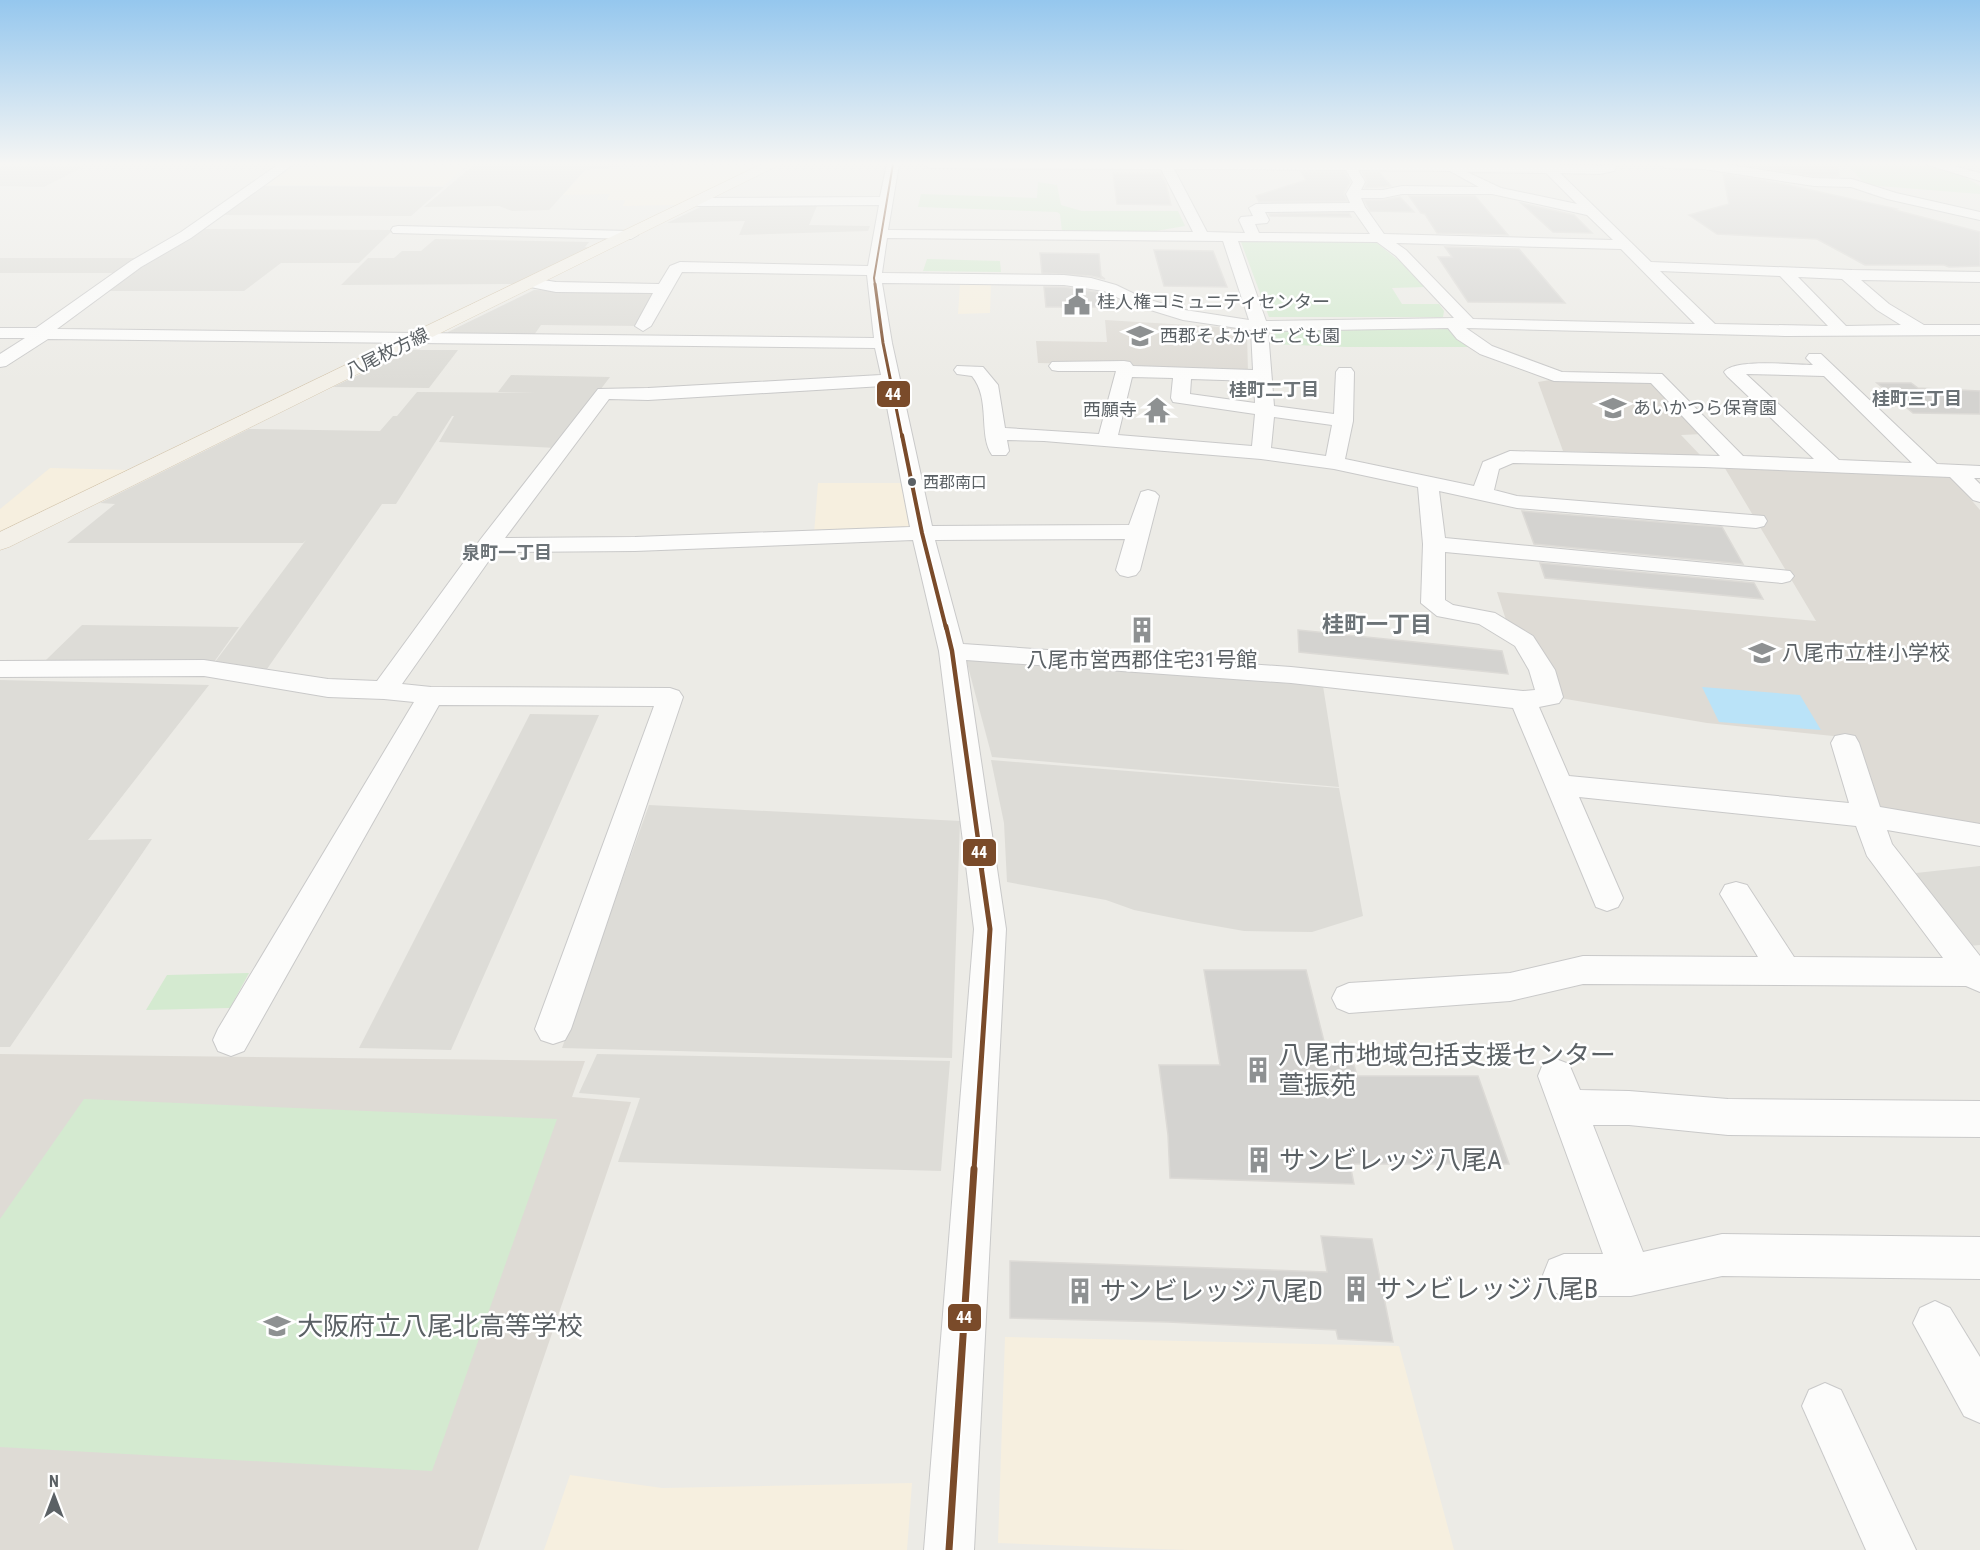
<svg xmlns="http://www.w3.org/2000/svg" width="1980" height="1550" viewBox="0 0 1980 1550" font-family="'Roboto Condensed','Noto Sans JP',sans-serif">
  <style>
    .commercial { fill: #f6efdf }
    .industrial { fill: #dddcd7 }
    .education { fill: #dedbd5 }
    .green { fill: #d4ead0 }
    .water { fill: #bae3f8 }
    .building { fill: #d4d3d0; stroke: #dcdad6; stroke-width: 1.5 }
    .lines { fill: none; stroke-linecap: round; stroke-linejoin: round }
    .street-casing { stroke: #c9c9c9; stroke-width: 2 }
    .primary-casing { stroke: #d6c9b2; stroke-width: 1 }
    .street { fill: #fcfcfb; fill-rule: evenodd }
    .primary { fill: #f3f0e8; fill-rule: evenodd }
    .bus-1-far5-casing { stroke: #fff; stroke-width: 4.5 }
    .bus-1-far4-casing { stroke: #fff; stroke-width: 6 }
    .bus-1-far3-casing { stroke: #fff; stroke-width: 8 }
    .bus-1-far2-casing { stroke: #fff; stroke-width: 9 }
    .bus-1-far1-casing { stroke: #fff; stroke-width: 10 }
    .bus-1-casing { stroke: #fff; stroke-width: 11 }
    .bus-1-far5 { stroke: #7a4b2a; stroke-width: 2 }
    .bus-1-far4 { stroke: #7a4b2a; stroke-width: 3 }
    .bus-1-far3 { stroke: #7a4b2a; stroke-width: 4 }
    .bus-1-far2 { stroke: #7a4b2a; stroke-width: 4.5 }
    .bus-1-far1 { stroke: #7a4b2a; stroke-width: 5 }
    .bus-1 { stroke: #7a4b2a; stroke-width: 7 }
    .bus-dot { fill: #5b6165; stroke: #fff; stroke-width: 2 }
    .labels { text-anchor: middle; stroke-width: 5; stroke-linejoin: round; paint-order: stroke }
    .far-bus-label { font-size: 16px; fill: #5b6165; stroke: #fff; text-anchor: start }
    .far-poi-label { font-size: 18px; fill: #5b6165; stroke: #fff; text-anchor: start }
    .far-street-label { font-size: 18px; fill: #5b6165; stroke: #fff }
    .far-neighbourhood-label { font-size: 18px; font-weight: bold; fill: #6c7377; stroke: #fff }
    .poi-label { font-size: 21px; fill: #5b6165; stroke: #fff; text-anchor: start }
    .neighbourhood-label { font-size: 22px; font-weight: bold; fill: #6c7377; stroke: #fff }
    .near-poi-label { font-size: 26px; fill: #5b6165; stroke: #fff; text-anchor: start }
    .line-badge { stroke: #fff; stroke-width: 2 }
    .badge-label { font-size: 16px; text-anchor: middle; font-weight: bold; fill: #fff }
  </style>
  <rect width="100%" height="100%" fill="#ecebe6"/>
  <g class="commercial">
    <polygon points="321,164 468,165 443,186 264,185 291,168 315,168"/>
    <polygon points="700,165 759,166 680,205 623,206 625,200 607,200 610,194 563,195 585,170"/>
    <polygon points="960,284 991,284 990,313 958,314"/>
    <polygon points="50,468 131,470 0,533 0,509"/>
    <polygon points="818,483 903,483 912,526 906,530 814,534"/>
    <polygon points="1005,1337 1399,1346 1454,1550 1188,1550 998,1543"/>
    <polygon points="570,1475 662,1488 912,1483 907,1550 544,1550"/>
  </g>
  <g class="industrial">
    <polygon points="475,164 619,164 617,167 585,170 549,210 512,211 499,206 424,207"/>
    <polygon points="0,167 83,167 44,187 0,186"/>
    <polygon points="265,186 444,187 411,216 222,215"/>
    <polygon points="819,201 809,225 870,226 868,231 739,235 745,221 667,223 709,203"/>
    <polygon points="202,229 393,230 359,263 281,263 244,291 109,291 143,265"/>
    <polygon points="435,239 589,242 585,247 591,248 518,284 341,285 368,258 394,258 402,251 421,251"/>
    <polygon points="0,258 139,258 117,273 0,273"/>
    <polygon points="534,290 656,293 639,326 541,325 534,335 448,335 448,332"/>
    <polygon points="412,350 458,350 429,388 333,387"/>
    <polygon points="511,375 610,377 556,448 439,442 454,416 452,416 396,504 382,504 267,669 215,662 306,540 303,543 67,543 115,504 100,503 249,429 380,431 393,416 397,416 417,392 536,393 498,392"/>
    <polygon points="82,625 239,627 214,662 45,661"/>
    <polygon points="966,659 1323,686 1339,787 992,757"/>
    <polygon points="0,680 209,685 88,840 152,839 10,1047 0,1047"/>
    <polygon points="530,714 599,715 451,1050 359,1048"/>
    <polygon points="991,760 1339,788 1363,916 1312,932 1244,931 1193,922 1134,910 1106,900 1007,882 1004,823"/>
    <polygon points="649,805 960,821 952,1058 562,1048"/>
    <polygon points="1980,866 1980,945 1968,946 1907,874"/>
    <polygon points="597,1054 950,1061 941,1171 618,1162 640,1098 579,1093"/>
  </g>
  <g class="education">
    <polygon points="1105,320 1238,328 1247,333 1248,373 1134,368 1130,365 1038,363 1036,341 1107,342"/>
    <polygon points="1556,379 1653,381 1703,434 1681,435 1701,456 1563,451 1538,382"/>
    <polygon points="1723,465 1948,473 1980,510 1980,827 1882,810 1852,738 1707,723 1560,698 1506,620 1497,592 1816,621"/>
    <polygon points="0,1054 585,1061 572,1097 631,1102 478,1550 0,1550"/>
  </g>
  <g class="green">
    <path d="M1847 164C1892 164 1941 159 1980 186V194L1866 185Z"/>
    <polygon points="1038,182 1057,185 1061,205 1082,211 1178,211 1185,226 1150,232 1062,231 1060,214 1057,212 918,207 921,194 1037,198"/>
    <polygon points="1256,240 1373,240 1407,267 1425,287 1392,288 1402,304 1439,304 1444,311 1443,317 1269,317 1241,242"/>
    <polygon points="927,259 1000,261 1001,272 923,271"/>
    <polygon points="1453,329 1470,347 1346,347 1271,344 1268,337 1280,331"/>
    <polygon points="249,973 230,1008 146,1010 167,975"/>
    <polygon points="84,1099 557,1119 432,1471 0,1447 0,1219"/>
  </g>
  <polygon class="water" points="1702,687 1800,695 1821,730 1719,722"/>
  <g class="building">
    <polygon points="1741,164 1838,164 1839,176 1814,176"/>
    <polygon points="1301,172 1345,172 1350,182 1344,193 1347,201 1259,202 1256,196 1306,180"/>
    <polygon points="1362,172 1379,172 1391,186 1365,188 1367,181"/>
    <polygon points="1113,173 1160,173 1166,184 1171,205 1117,204"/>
    <polygon points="1723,174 1790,185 1788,185 1897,209 1895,210 1980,232 1980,266 1949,267 1944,265 1865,265 1817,239 1717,234 1689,215 1729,204"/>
    <polygon points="1409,196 1475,196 1508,235 1437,233 1425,214 1421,213"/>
    <polygon points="1400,197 1414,212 1370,211 1364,200 1383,200"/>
    <polygon points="1521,203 1574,215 1592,233 1553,232"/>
    <polygon points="1349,213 1351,217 1270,216 1269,214"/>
    <polygon points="1445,247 1519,249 1565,303 1468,302 1438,257 1452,257"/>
    <polygon points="1154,250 1213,251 1227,287 1164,286"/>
    <polygon points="1040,253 1099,254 1101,276 1105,279 1091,276 1042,273"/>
    <polygon points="1044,287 1064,287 1103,293 1108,296 1111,307 1046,307"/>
    <polygon points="1877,383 1911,383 1918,388 1980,391 1980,414 1913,413"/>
    <polygon points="1522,511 1722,527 1743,564 1534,544"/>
    <polygon points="1540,563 1754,583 1763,599 1545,578"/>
    <polygon points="1298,630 1502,651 1508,674 1299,652"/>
    <polygon points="1204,970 1306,970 1330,1065 1354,1065 1357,1076 1478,1076 1509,1164 1350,1164 1354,1184 1170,1178 1168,1135 1159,1065 1220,1065"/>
    <polygon points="1321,1236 1372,1239 1393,1342 1338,1339 1336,1330 1168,1322 1010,1318 1010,1261 1327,1272"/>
  </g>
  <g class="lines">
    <g class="street-casing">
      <g id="street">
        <path d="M279 164H294L191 238 141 267 57 329 874 338 867 275 682 272 651 326 643 331 635 326 653 293 556 292 525 286 522 283 530 278 556 282 659 284 670 266 680 262 868 266 879 205 698 206 691 202 698 198 880 197 887 164H899L888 230 1193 232 1161 169 929 168 923 164H1551L1600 166 1617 164 1614 171 1600 174 1560 173 1651 262 1852 270 1980 272V282L1861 280 1889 304 1924 325H1980V335L1785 336 1466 328 1492 346 1562 372 1662 374 1743 456 1814 459 1727 376 1724 372C1735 358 1794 365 1813 365L1806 358 1809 354H1821L1937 464 1980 466V478H1974L1980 484V502L1973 500 1950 477 1704 467 1513 463 1499 469 1494 490 1517 496 1764 516 1767 521 1764 526 1756 528 1517 508 1439 491 1445 538 1790 571 1794 576 1790 581 1782 583 1445 552V600L1453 605 1495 613 1533 636 1555 670 1563 697 1559 703 1539 707 1569 776 1849 803 1831 743 1835 736 1845 734 1855 736 1859 743 1880 807 1980 824V846L1887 830 1892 844 1980 956V992L1966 986 1583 984 1510 1001 1349 1013 1337 1008 1332 998 1337 988 1349 983 1510 973 1583 956 1758 957 1720 894 1725 885 1736 882 1747 885 1794 957 1943 958 1867 856 1856 826 1579 797 1623 898 1618 907 1607 911 1596 907 1513 708 1291 683 966 660 1006 929 974 1550H924L974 929 939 651 913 540 635 551 495 552 402 684 431 687 670 688 679 691 683 697 571 1029 565 1040 553 1044 541 1040 535 1029 654 706 439 705 244 1051 231 1056 218 1051 213 1040 218 1029 414 702 384 699 328 697 204 676 0 677V661L204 660 328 679 377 681 480 540 598 389 648 388 881 375 875 348 48 339 6 366 0 367V354L25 338H0V328H36L131 261 181 232ZM1174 169 1346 170 1353 182 1346 194 1350 203 1256 204 1249 208 1253 216 1241 217 1239 220 1245 233 1207 232ZM1358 170 1450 171 1479 187 1402 186 1383 190H1361L1365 182ZM1467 172 1546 173 1577 204 1501 188ZM1402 194H1492L1587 215 1613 240 1384 234 1365 207 1361 198H1383ZM1354 211 1370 234 1259 233 1255 224 1267 223 1269 220 1265 212ZM887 238 1223 241 1249 320 1185 310 1143 298 1116 285 1091 278 1064 275 882 273ZM1238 241 1377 242 1396 256 1454 318 1266 321ZM1396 243 1621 249 1695 324 1473 319 1406 250ZM1660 271 1780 276 1828 326 1715 324ZM1798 277 1842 279 1877 310 1901 325 1846 326ZM882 283 1064 285 1104 291 1131 304 1183 320 1251 330 1253 370 1133 366 1130 362 1124 361 1052 362 1049 366 1052 370 1058 371H1116L1099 434 1005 428 998 385 983 367 957 366 954 370 957 374 972 376C991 399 978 435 992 455H1006L1009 451 1007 440 1044 441 1261 459 1334 469 1418 487 1423 544 1421 603 1437 616 1479 624 1515 646 1529 670 1535 690 1523 691 1291 667 963 644 935 540 1125 539 1116 570 1120 575 1128 577 1136 575 1140 570 1159 496 1155 492 1148 490 1141 492 1129 525 932 526 892 343ZM1448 328 1457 339 1480 354 1554 381 1651 383 1720 456 1510 451 1483 462 1474 486 1345 459 1353 421 1354 372 1351 368H1339L1336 372 1334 414 1274 406 1268 331ZM1746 374 1824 376 1912 463 1839 460ZM1132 377 1173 378 1171 398 1173 402 1255 414 1252 446 1118 435ZM1191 379 1254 381 1255 403 1190 394ZM883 386 910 527 635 537 505 538 609 399 648 400ZM1274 417 1332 425 1326 456 1271 448Z"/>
        <polygon points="1659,164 1724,164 1814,178 1852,179 1896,193 1980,212 1980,220 1887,199 1851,187 1814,186 1704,169 1665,168"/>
        <polygon points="1925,164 1946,164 1980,173 1980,181"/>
        <polygon points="398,226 631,231 638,235 631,239 393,233 391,230 393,227"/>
        <polygon points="1556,1059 1569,1064 1580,1090 1629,1091 1728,1099 1980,1101 1980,1137 1728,1135 1629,1125 1593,1125 1643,1252 1722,1234 1980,1237 1980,1279 1722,1276 1631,1296 1564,1296 1549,1290 1543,1275 1549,1260 1564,1254 1603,1254 1538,1076 1543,1064"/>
        <polygon points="1935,1301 1950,1308 1980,1357 1980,1423 1964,1416 1913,1323 1920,1308"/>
        <polygon points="1825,1383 1841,1390 1916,1550 1866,1550 1802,1406 1809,1390"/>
      </g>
    </g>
    <g class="primary-casing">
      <polygon id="primary" points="762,164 781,164 9,547 0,550 0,532"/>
    </g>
    <use href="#street" class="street"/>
    <use href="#primary" class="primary"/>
    <g class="bus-1-far5-casing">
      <polyline id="bus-1-far5" points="875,285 874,278 893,164"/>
    </g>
    <g class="bus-1-far4-casing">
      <polyline id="bus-1-far4" points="875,284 883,343 902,437"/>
    </g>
    <g class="bus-1-far3-casing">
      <polyline id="bus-1-far3" points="902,435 922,533 946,628"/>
    </g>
    <g class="bus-1-far2-casing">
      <polyline id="bus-1-far2" points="946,626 952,651 982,868"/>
    </g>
    <g class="bus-1-far1-casing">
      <polyline id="bus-1-far1" points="974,1170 990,929 981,866"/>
    </g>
    <g class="bus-1-casing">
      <polyline id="bus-1" points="949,1550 974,1169"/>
    </g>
    <use href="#bus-1-far5" class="bus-1-far5"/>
    <use href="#bus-1-far4" class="bus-1-far4"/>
    <use href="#bus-1-far3" class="bus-1-far3"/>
    <use href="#bus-1-far2" class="bus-1-far2"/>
    <use href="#bus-1-far1" class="bus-1-far1"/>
    <use href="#bus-1" class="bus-1"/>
  </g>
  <linearGradient id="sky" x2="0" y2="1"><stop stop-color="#95c7ee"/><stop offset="0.43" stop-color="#f6f6f4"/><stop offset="1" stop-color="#f6f6f4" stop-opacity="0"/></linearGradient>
  <rect width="1980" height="381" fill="url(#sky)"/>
  <defs>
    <g id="civic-bare" transform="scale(2.07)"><path d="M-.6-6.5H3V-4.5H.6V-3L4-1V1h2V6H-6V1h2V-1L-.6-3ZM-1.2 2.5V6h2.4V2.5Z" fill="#8e9192" stroke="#fff" stroke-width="2.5" paint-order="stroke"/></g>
    <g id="school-bare" transform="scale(2.07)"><path d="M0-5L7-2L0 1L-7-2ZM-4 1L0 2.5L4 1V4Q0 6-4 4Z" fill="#8e9192" stroke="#fff" stroke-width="2.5" paint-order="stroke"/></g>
    <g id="temple-bare" transform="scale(2.07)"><path d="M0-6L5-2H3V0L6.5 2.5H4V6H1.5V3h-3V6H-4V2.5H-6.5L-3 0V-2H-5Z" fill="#8e9192" stroke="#fff" stroke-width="2.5" paint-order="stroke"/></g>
    <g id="building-bare" transform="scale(2.07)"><path d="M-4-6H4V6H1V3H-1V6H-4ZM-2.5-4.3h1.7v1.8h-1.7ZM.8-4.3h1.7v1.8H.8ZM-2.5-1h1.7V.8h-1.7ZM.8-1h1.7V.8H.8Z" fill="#8e9192" stroke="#fff" stroke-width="2.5" paint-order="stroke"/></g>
  </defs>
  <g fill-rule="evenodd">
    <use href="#civic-bare" x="1077" y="302"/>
    <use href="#school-bare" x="1140" y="336"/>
    <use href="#school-bare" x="1613" y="408"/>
    <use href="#temple-bare" x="1157" y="410"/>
    <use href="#building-bare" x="1142" y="630"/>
    <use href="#school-bare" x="1762" y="653"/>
    <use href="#building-bare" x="1258" y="1070"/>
    <use href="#building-bare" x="1259" y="1160"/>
    <use href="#building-bare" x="1356" y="1289"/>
    <use href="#building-bare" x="1080" y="1291"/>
    <use href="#school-bare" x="277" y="1326"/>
  </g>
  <circle class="bus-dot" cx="912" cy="482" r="5"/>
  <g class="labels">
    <g class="far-bus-label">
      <text x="923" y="488">西郡南口</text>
    </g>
    <g class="far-poi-label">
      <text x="1097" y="308">桂人権コミュニティセンター</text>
      <text x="1160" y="342">西郡そよかぜこども園</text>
      <text x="1633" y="414">あいかつら保育園</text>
      <text x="1137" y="416" text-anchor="end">西願寺</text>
    </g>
    <g class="far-street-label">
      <text transform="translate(387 353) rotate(-26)" y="6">八尾枚方線</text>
    </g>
    <g class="far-neighbourhood-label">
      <text x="1274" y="396">桂町二丁目</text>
      <text x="1917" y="405">桂町三丁目</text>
      <text x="507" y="559">泉町一丁目</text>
    </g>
    <g class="poi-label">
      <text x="1782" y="660">八尾市立桂小学校</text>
      <text x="1142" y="667" text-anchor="middle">八尾市営西郡住宅31号館</text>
    </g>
    <g class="neighbourhood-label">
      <text x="1377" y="632">桂町一丁目</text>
    </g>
    <g class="near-poi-label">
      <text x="1278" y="1064">八尾市地域包括支援センター<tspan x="1278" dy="30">萱振苑</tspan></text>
      <text x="1279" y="1169">サンビレッジ八尾A</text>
      <text x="1376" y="1298">サンビレッジ八尾B</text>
      <text x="1100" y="1300">サンビレッジ八尾D</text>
      <text x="297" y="1335">大阪府立八尾北高等学校</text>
    </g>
  </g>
  <g class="line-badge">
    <rect x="876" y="380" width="35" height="28" rx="6" fill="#7a4b2a"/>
    <rect x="962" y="838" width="35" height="29" rx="6" fill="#7a4b2a"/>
    <rect x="947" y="1303" width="35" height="29" rx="6" fill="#7a4b2a"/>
  </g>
  <g class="badge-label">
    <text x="893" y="400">44</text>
    <text x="979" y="858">44</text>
    <text x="964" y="1323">44</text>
  </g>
  <g transform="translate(54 1496)" stroke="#ffffff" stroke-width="4.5" paint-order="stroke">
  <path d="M0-4.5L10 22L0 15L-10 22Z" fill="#5b6165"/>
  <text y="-9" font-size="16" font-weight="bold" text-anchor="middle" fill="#5b6165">N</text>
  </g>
</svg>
